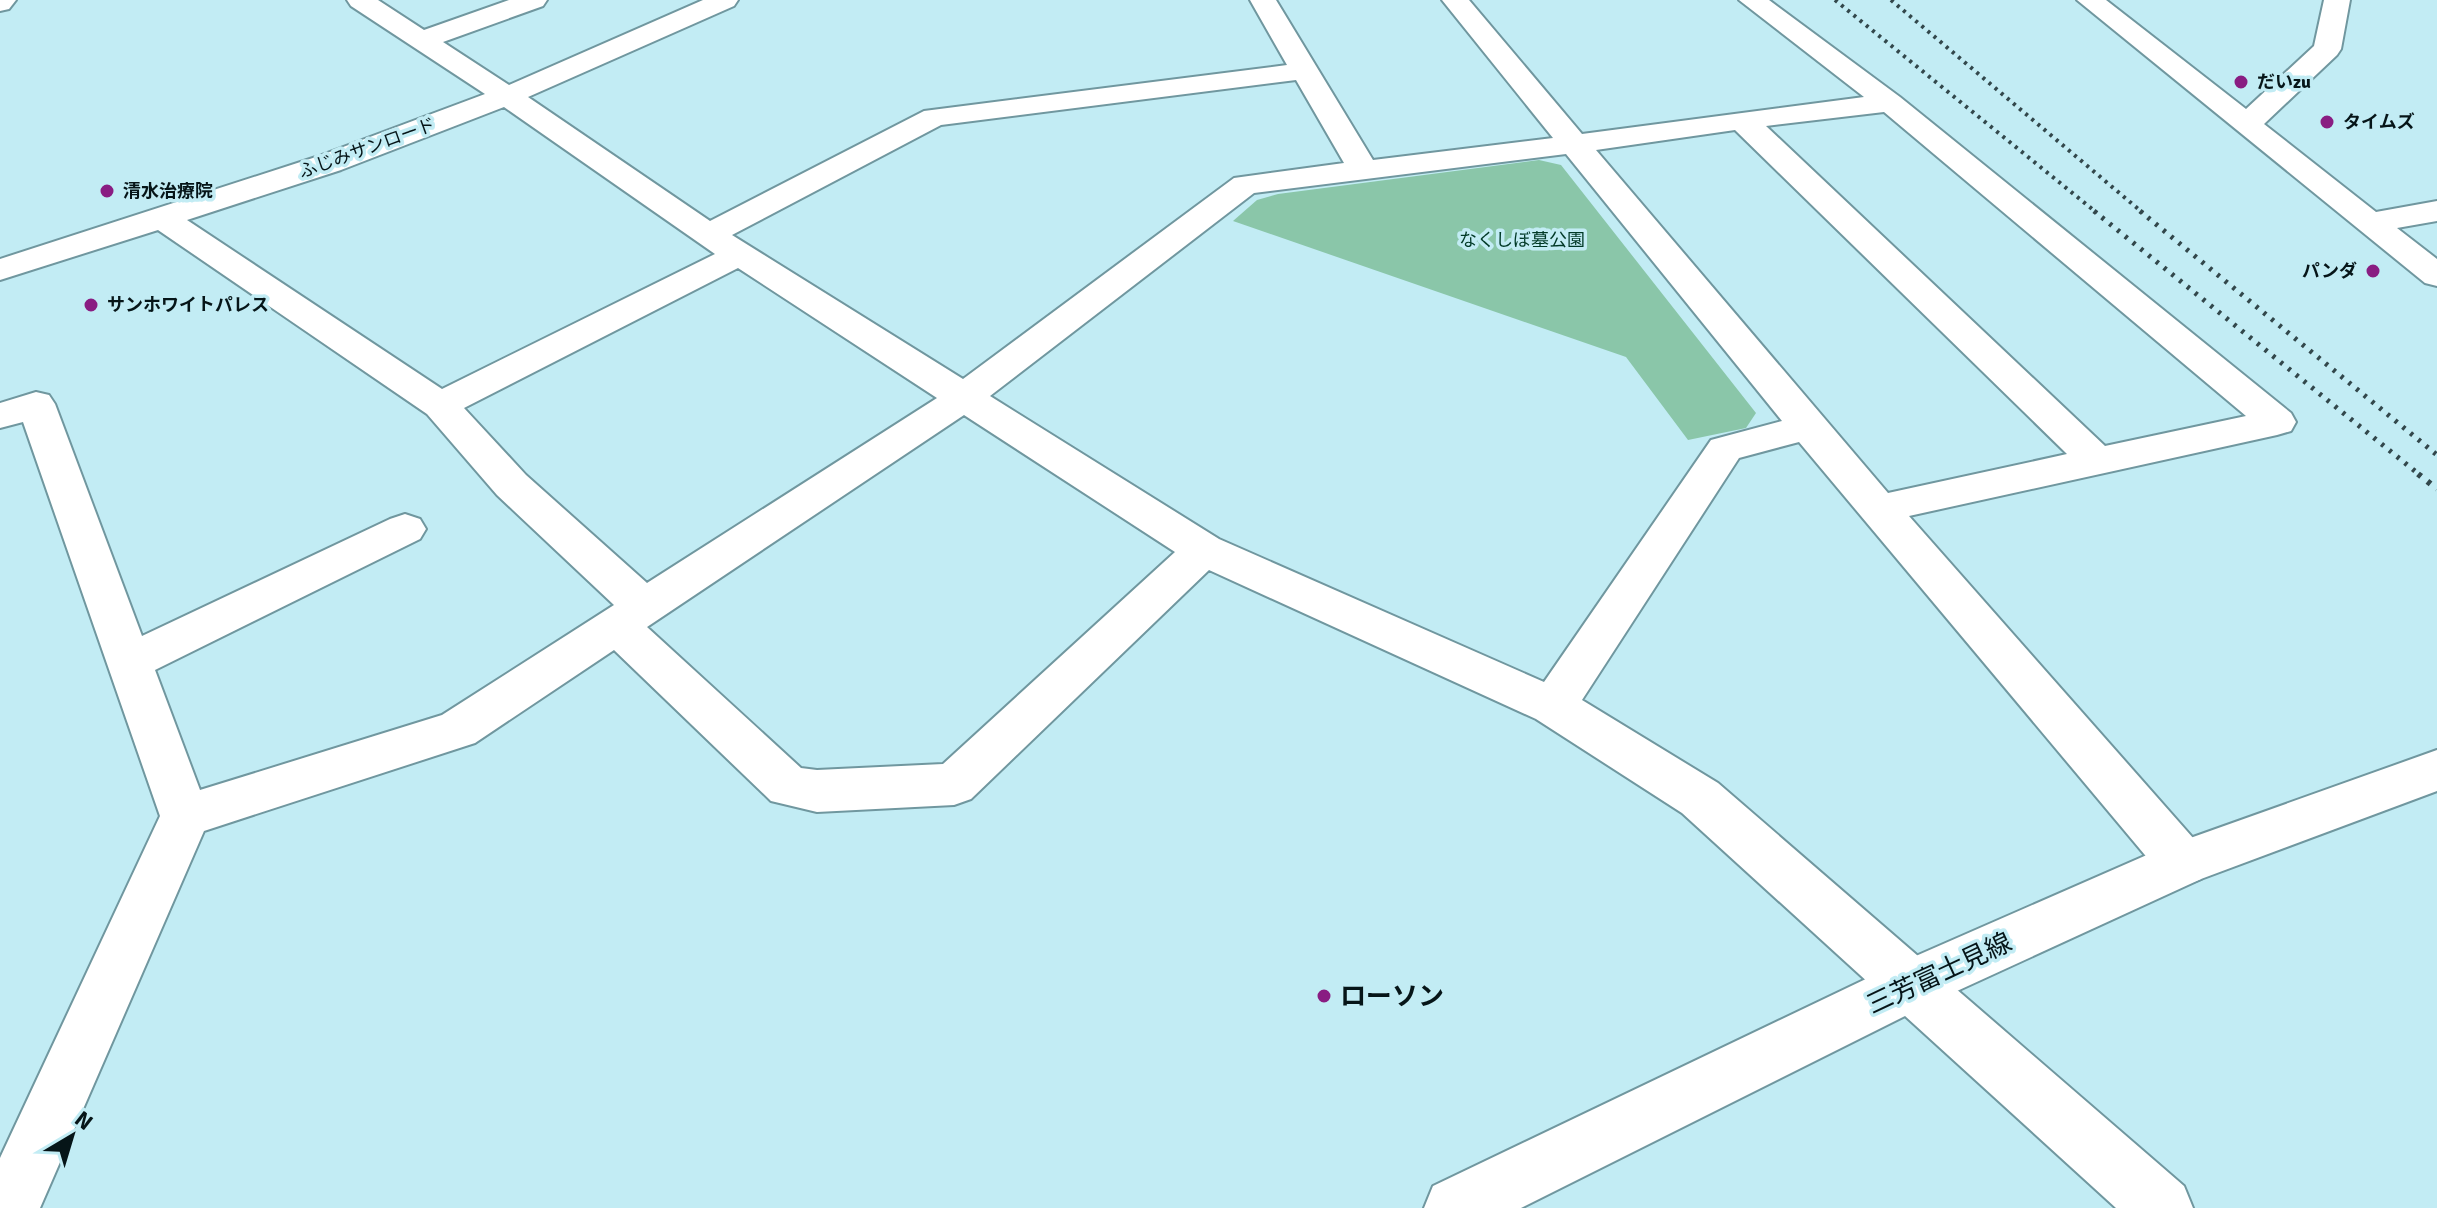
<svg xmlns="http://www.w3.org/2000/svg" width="2437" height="1208" viewBox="0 0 2437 1208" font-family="Signika,'Noto Sans JP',sans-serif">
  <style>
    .green { fill: #8ac6a9 }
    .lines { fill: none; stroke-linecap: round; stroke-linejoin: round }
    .minor-casing { stroke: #70979f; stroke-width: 4 }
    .major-casing { stroke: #70979f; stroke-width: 4 }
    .minor { fill: #fff; fill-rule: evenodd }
    .major { fill: #fff; fill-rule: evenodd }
    .rail-far2 { stroke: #32474b; stroke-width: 4; stroke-dasharray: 3 5; stroke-linecap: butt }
    .rail-far1 { stroke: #32474b; stroke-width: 5; stroke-dasharray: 3 7; stroke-linecap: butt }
    .rail { stroke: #32474b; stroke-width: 6; stroke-dasharray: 4 8; stroke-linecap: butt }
    .poi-dot { fill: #891d82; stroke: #c2ecf4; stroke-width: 3 }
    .labels { text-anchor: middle; stroke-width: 7; stroke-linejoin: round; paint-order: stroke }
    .far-poi-label { font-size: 18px; font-weight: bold; fill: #061518; stroke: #c2ecf4; text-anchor: start }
    .far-street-label { font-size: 18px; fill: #061518; stroke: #c2ecf4 }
    .far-park-label { font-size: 18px; fill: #003926; stroke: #c2ecf4 }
    .near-street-label { font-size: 26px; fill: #061518; stroke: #c2ecf4 }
    .near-poi-label { font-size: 26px; font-weight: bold; fill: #061518; stroke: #c2ecf4; text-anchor: start }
  </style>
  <rect width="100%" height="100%" fill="#c2ecf4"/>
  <polygon class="green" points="1539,160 1561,165 1756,413 1746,428 1688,440 1626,357 1233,221 1257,200 1278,194"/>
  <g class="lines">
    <g class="minor-casing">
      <g id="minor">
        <polygon points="0,0 16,0 9,9 0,11"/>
        <path d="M347 0H378L424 30 509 0H547L543 6 443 42 509 85 703 0H738L734 6 528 97 710 221 924 111 1287 65 1250 0H1276L1373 160 1553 138 1442 0H1469L1582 134 1864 97 1739 0H1769L1900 97 2291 413 2296 422 2291 431 2277 435 1909 516 2201 847 2209 863 2201 879 2183 886 2165 879 1799 442 1739 458 1582 700 1718 783 2184 1186 2193 1208H2116L1682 813 1536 719 1209 570 971 799 954 805 817 812 771 801 614 650 475 743 204 831 40 1208H0V1158L160 816 23 422 0 428V403L36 392 49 395 55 404 142 636 390 519 405 514 420 519 426 529 420 539 155 670 200 790 442 715 614 605 497 495 427 414 158 230 0 280V259L319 156 485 94 351 6ZM1296 80 1344 163 1234 178 963 379 732 235 941 125ZM504 107 715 254 442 389 187 220 341 170ZM1884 112 2246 416 2105 446 1766 126ZM1735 130 2067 454 1888 493 1596 150ZM1566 154 1782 421 1711 440 1544 682 1219 539 990 396 1254 193ZM738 268 937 398 647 583 526 475 464 408ZM964 415 1175 552 943 764 817 770 801 768 647 627Z"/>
        <polygon points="2077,0 2106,0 2246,109 2314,46 2324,0 2350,0 2341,49 2337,55 2264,124 2376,212 2437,201 2437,221 2397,228 2437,259 2437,286 2425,283"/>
      </g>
    </g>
    <g class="major-casing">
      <polygon id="major" points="2437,750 2437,791 2201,879 1933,1002 1521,1208 1424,1208 1433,1186 1893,966 2165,847"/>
    </g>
    <use href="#minor" class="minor"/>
    <use href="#major" class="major"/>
    <g class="rail-far2">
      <polyline points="1835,0 2097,213"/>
      <polyline points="1891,0 2143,213"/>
    </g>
    <g class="rail-far1">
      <polyline points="2094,211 2421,476"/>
      <polyline points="2140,211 2437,455"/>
    </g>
    <polyline class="rail" points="2418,474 2437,489"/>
  </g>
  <g class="poi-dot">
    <circle cx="2241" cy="82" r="8"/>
    <circle cx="2327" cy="122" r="8"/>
    <circle cx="107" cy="191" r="8"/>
    <circle cx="2373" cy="271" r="8"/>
    <circle cx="91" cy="305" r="8"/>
    <circle cx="1324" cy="996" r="8"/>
  </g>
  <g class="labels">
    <g class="far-poi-label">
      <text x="2257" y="88">だいzu</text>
      <text x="2343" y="128">タイムズ</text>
      <text x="123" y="197">清水治療院</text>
      <text x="2357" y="277" text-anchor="end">パンダ</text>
      <text x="107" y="311">サンホワイトパレス</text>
    </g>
    <g class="far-street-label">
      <text transform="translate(367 148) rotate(-20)" y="6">ふじみサンロード</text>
    </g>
    <g class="far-park-label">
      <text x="1522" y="246">なくしぼ墓公園</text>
    </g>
    <g class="near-street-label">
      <text transform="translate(1939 973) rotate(-25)" y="9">三芳富士見線</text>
    </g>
    <g class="near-poi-label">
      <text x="1340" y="1005">ローソン</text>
    </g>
  </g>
  <g transform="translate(72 1136) rotate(38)" stroke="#c2ecf4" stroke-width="6" paint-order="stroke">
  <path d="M0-6L14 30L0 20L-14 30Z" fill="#061518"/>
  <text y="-12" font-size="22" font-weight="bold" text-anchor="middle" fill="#061518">N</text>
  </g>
</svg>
